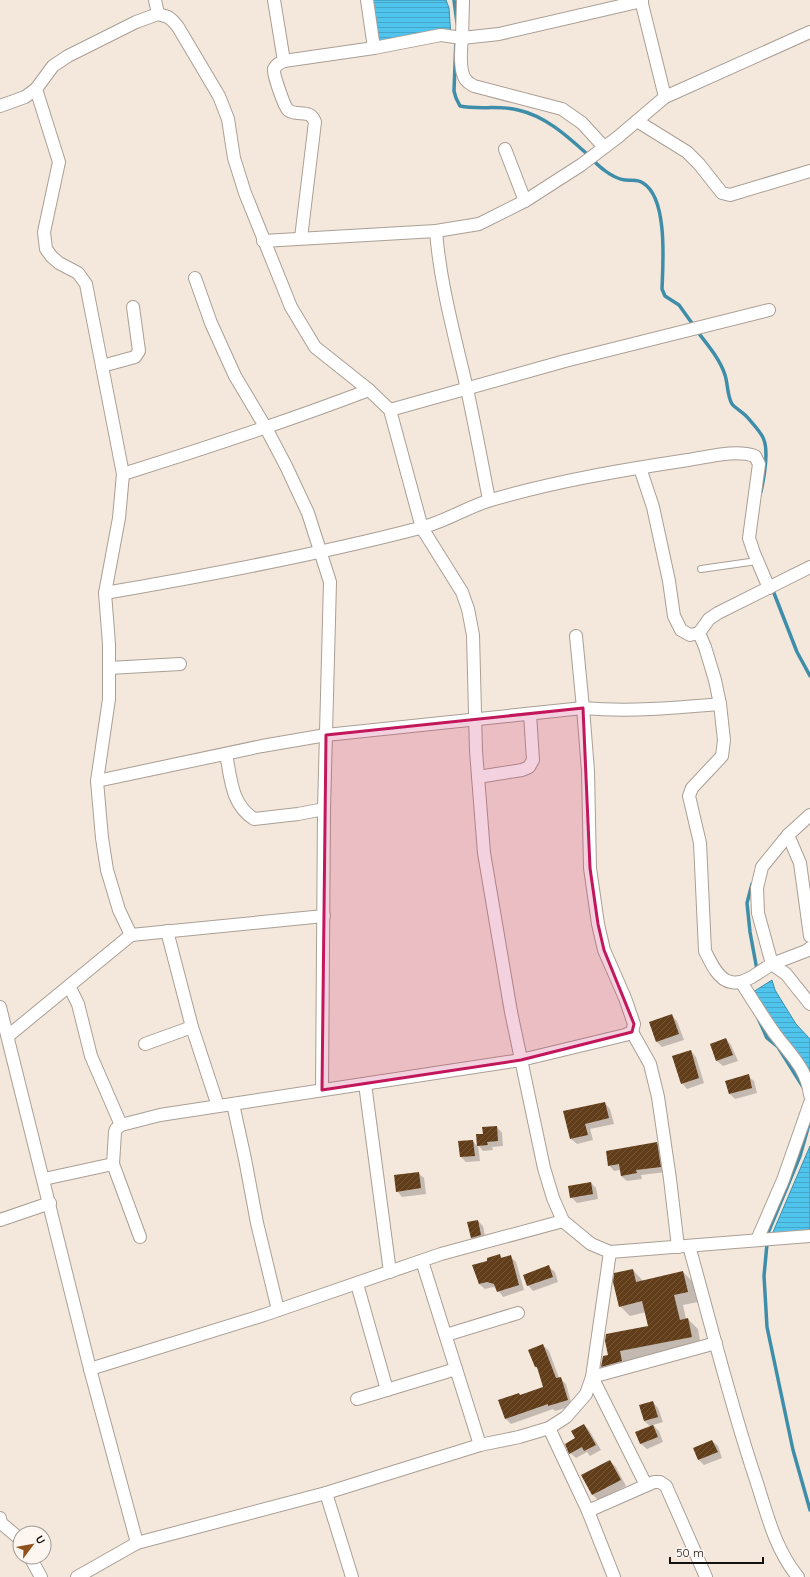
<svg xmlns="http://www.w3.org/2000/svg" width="810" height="1577" viewBox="0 0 810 1577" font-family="Quicksand,sans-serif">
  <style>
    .water { fill: url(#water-rules); stroke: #3e8eaa }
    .shadow { fill: #0003 }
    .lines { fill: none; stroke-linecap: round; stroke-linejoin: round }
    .stream { stroke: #3e8eaa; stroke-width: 3.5 }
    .building { fill: url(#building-hatch) }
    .lane-casing { stroke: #aa9f95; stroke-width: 8 }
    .street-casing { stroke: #aa9f95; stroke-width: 14 }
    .lane { stroke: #fff; stroke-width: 6 }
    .street { stroke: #fff; stroke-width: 12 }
    .marked { fill: #c2185b; fill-opacity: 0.2; stroke: #c2185b; stroke-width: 3; stroke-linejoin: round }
  </style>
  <defs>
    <pattern id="water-rules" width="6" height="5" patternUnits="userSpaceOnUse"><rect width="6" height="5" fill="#4fc4ed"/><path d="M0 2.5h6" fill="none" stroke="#44a7ca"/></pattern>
    <pattern id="building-hatch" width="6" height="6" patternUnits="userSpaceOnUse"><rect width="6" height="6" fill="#613d19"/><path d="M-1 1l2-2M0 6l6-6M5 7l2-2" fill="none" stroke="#735638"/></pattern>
  </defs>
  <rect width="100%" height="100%" fill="#f4e8dd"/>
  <g class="water">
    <polygon points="371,0 446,0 449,8 451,37 377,47"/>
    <polygon points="772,980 775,990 796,1024 810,1039 810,1087 753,992"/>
    <polygon points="810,1146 810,1236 770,1239"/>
  </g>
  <g class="shadow">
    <polygon points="671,1015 677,1021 684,1040 662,1047 657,1042 650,1023"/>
    <polygon points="726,1039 731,1045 738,1061 723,1066 717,1061 711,1045"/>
    <polygon points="691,1051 696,1057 704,1083 687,1089 682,1083"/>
    <polygon points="748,1076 754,1081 757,1093 735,1099 729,1093"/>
    <polygon points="605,1103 610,1109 614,1124 590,1129 593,1140 577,1144 571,1139 564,1112"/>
    <polygon points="497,1127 502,1133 503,1146 492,1147 493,1150 483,1151 478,1145 480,1161 466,1162 461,1157 473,1141 478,1147 477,1135 484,1135"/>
    <polygon points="657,1143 662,1149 666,1172 641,1175 642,1179 627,1181 621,1176 620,1170 614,1171 609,1165"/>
    <polygon points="418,1173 424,1178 426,1194 402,1197 397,1191"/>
    <polygon points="591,1183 596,1188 598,1199 577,1203 571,1197"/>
    <polygon points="478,1221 483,1226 486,1241 477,1243 472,1238"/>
    <polygon points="500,1256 503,1258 510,1256 516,1262 524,1290 503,1297 497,1288 493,1287 485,1289 479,1284 474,1266 489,1262"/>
    <polygon points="549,1267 555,1272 558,1282 533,1291 528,1285"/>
    <polygon points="633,1270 643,1281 683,1272 693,1282 698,1302 683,1305 686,1319 688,1319 698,1329 701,1347 612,1376 602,1366 609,1356 650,1326 646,1312 630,1316 620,1306"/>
    <polygon points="543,1345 549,1351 559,1378 560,1378 566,1384 572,1406 555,1411 553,1409 511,1424 506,1419 519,1394 521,1396 544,1388 539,1370 536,1367"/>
    <polygon points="653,1402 658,1408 663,1422 653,1425 659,1431 663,1442 647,1449 641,1444 637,1433 651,1427 644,1421"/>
    <polygon points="584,1425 589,1430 601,1450 590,1456 587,1452 576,1458 570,1453"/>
    <polygon points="712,1441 718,1446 722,1458 704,1465 699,1460"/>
    <polygon points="610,1461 616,1467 626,1486 598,1500 593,1495 583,1475"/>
  </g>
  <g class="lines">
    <g class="stream">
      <polyline points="454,0 457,23"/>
      <path d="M456 39 454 91 456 98 460 106C479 110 499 105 518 110 545 116 566 135 586 153 592 159 597 165 604 170 609 174 619 180 626 180 632 181 637 179 643 183 668 198 663 263 662 289L665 296 679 305 694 326"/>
      <path d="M697 331C707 344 720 359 725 375 728 384 727 395 732 404 735 408 744 413 748 418 753 424 762 433 764 440 769 454 764 478 761 492"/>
      <polyline points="772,588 797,652 810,676"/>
      <polyline points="752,884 747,903 750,932 757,970"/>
      <polyline points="758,1018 767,1038 778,1047 803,1087"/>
      <polyline points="810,1121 800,1156 768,1233 764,1276 767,1327 793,1450 810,1510"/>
    </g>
  </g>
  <g class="building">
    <polygon points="672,1014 679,1034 656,1042 649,1022"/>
    <polygon points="726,1038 733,1055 716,1061 710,1044"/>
    <polygon points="691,1050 699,1078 681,1084 672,1056"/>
    <polygon points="749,1074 752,1088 729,1094 725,1081"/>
    <polygon points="605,1102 609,1118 585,1124 588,1135 570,1139 563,1111"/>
    <polygon points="497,1126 498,1141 487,1142 488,1145 477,1146 476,1134 483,1134 482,1127"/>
    <polygon points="473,1140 475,1156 460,1157 458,1141"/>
    <polygon points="657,1142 661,1167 636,1170 637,1173 621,1176 619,1164 608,1166 606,1151"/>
    <polygon points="419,1172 421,1188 396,1192 394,1175"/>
    <polygon points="591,1182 593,1194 570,1198 568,1186"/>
    <polygon points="478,1220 481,1235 471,1238 467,1222"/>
    <polygon points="500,1254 501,1258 511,1255 519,1285 497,1292 494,1284 487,1282 479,1284 472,1265 487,1261 487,1258"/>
    <polygon points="549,1265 553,1277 527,1286 523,1275"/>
    <polygon points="633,1269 636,1282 683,1271 688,1292 674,1295 680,1320 688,1318 692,1337 620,1351 622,1361 601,1367 603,1356 608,1355 605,1341 606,1334 648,1326 642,1301 619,1307 613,1282 614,1273"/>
    <polygon points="543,1344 556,1378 561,1377 568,1400 548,1406 548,1404 505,1419 498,1400 519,1393 520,1395 543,1387 537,1367 535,1367 528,1350"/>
    <polygon points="653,1401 658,1417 644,1421 639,1405"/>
    <polygon points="584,1424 596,1445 584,1451 582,1447 569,1454 565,1444 575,1438 571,1431"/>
    <polygon points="653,1425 658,1437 640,1444 635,1432"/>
    <polygon points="712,1440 718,1452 698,1460 693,1448"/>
    <polygon points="610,1460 621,1480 592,1495 581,1475"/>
  </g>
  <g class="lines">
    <g class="lane-casing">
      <polyline id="lane" points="701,569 757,561"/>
    </g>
    <g class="street-casing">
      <g id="street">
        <polyline points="155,0 158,14"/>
        <polyline points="274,0 284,61 374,48"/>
        <polyline points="367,0 374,48 441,35 462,38 463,0"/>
        <polyline points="641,0 665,97"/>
        <path d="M284 61C280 63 276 64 274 69 273 74 284 106 288 110 297 117 310 108 315 122L301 238"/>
        <polyline points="0,106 25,97 36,89 53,66 68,56 136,22 158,14 168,17 173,21 178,27 219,96 228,119 234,158 245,193 291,307 315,347 369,390 390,410 422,528 462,592 468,609 473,635 476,751 484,853 511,1012 544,1168 553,1198 563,1221 591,1244 610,1252 810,1236"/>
        <polyline points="637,121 687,152 699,164 722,193 730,195 810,171"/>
        <path d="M604 147 582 123 562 109 474 86C471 84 468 83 466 80 459 72 461 48 462 38L499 34 642 1"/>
        <polyline points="505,149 525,201"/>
        <path d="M436 231C440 284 455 337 467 389 475 426 482 463 489 500"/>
        <polyline points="263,241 436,231 479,224 525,201 581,165 618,137 665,97 810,32"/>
        <polyline points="195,278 211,323 235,376 266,428 286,466 308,513 330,582 324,809 322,1090"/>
        <polyline points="102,366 135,357 139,351 133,307"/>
        <polyline points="390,410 565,361 769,310"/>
        <polyline points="640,468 653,507 669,581 674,616 681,630 690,635 699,633"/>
        <path d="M123 474C206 448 288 421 369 390"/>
        <path d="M810 567 718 613 709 619 699 633 705 647 715 680 720 704 724 740 722 756 692 788 689 796 700 843 705 951C710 961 718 980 731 982 734 983 738 982 741 982 752 999 763 1017 775 1034 790 1054 807 1069 810 1095"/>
        <path d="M105 593C210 575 316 555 420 528 445 522 467 507 491 500 556 481 622 470 688 460 709 457 735 449 755 456L759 464 749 538 754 553 769 588"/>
        <path d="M576 636 583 708C629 712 674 708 720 704"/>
        <polyline points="109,668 180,664"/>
        <path d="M226 754C231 779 231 804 254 819L298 814 324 809"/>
        <polyline points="478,777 522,770 529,767 533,760 530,714"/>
        <polyline points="788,835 800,863 810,936"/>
        <polyline points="167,931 192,1027"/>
        <polyline points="131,935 324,916"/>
        <polyline points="810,948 806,951 772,964 786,974 810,1004"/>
        <polyline points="741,982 752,977 772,964 758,913 757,888 762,867 788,835 810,815"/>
        <polyline points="69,986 78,1004 91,1056 121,1125"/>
        <polyline points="0,1007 90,1369 137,1543"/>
        <polyline points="632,1032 650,1064 658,1097 670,1179 678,1247"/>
        <polyline points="8,1036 131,935 119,910 107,870 102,838 97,781 109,699 109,644 105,593 119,518 123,474 86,284 78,273 59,263 52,257 46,249 44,232 59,162 36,89"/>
        <polyline points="145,1044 192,1027 218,1106"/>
        <polyline points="365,1084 390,1272"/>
        <polyline points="233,1104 245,1159 257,1223 278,1310"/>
        <polyline points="113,1164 140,1237"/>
        <polyline points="44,1179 113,1164 115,1132 116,1129 121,1125 160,1115 521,1060 625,1035 632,1032 634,1024 625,998 604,950 598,924 590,868 588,771 583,708 326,735 262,746 97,781"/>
        <polyline points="0,1220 50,1203"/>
        <polyline points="757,1240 783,1180 810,1103"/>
        <path d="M689 1246C711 1324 730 1403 756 1480 767 1514 775 1549 798 1577"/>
        <polyline points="422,1261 480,1445"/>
        <polyline points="357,1284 387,1390"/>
        <polyline points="446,1335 518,1313"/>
        <polyline points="90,1369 264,1315 441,1254 563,1221"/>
        <polyline points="357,1399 456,1369"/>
        <polyline points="549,1428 588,1511 614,1577"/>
        <polyline points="646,1485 592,1377 716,1343"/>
        <polyline points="326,1493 352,1577"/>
        <polyline points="588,1511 654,1482 660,1482 666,1486 706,1577"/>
        <polyline points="0,1518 1,1523 20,1539"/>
        <polyline points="30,1557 41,1577"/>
        <polyline points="77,1577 137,1543 326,1493 480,1445 519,1437 549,1428 566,1417 580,1401 586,1394 592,1377 610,1252"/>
      </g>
    </g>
    <use href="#lane" class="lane"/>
    <use href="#street" class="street"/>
  </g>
  <path class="marked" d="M583 708 590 868 598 924 604 950 634 1024 632 1032 521 1060 322 1090 326 735Z"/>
  <g transform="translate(32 1545) rotate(58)"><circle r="19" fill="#fdf6f0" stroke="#a09a95"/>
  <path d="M0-3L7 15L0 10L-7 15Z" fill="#91511b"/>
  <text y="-6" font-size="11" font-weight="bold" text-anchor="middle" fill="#15110d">U</text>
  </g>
  <path d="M670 1557v6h93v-6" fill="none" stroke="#15110d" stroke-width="2"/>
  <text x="676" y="1557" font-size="12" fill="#15110d" stroke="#fdf6f0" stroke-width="3" paint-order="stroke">50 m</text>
</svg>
